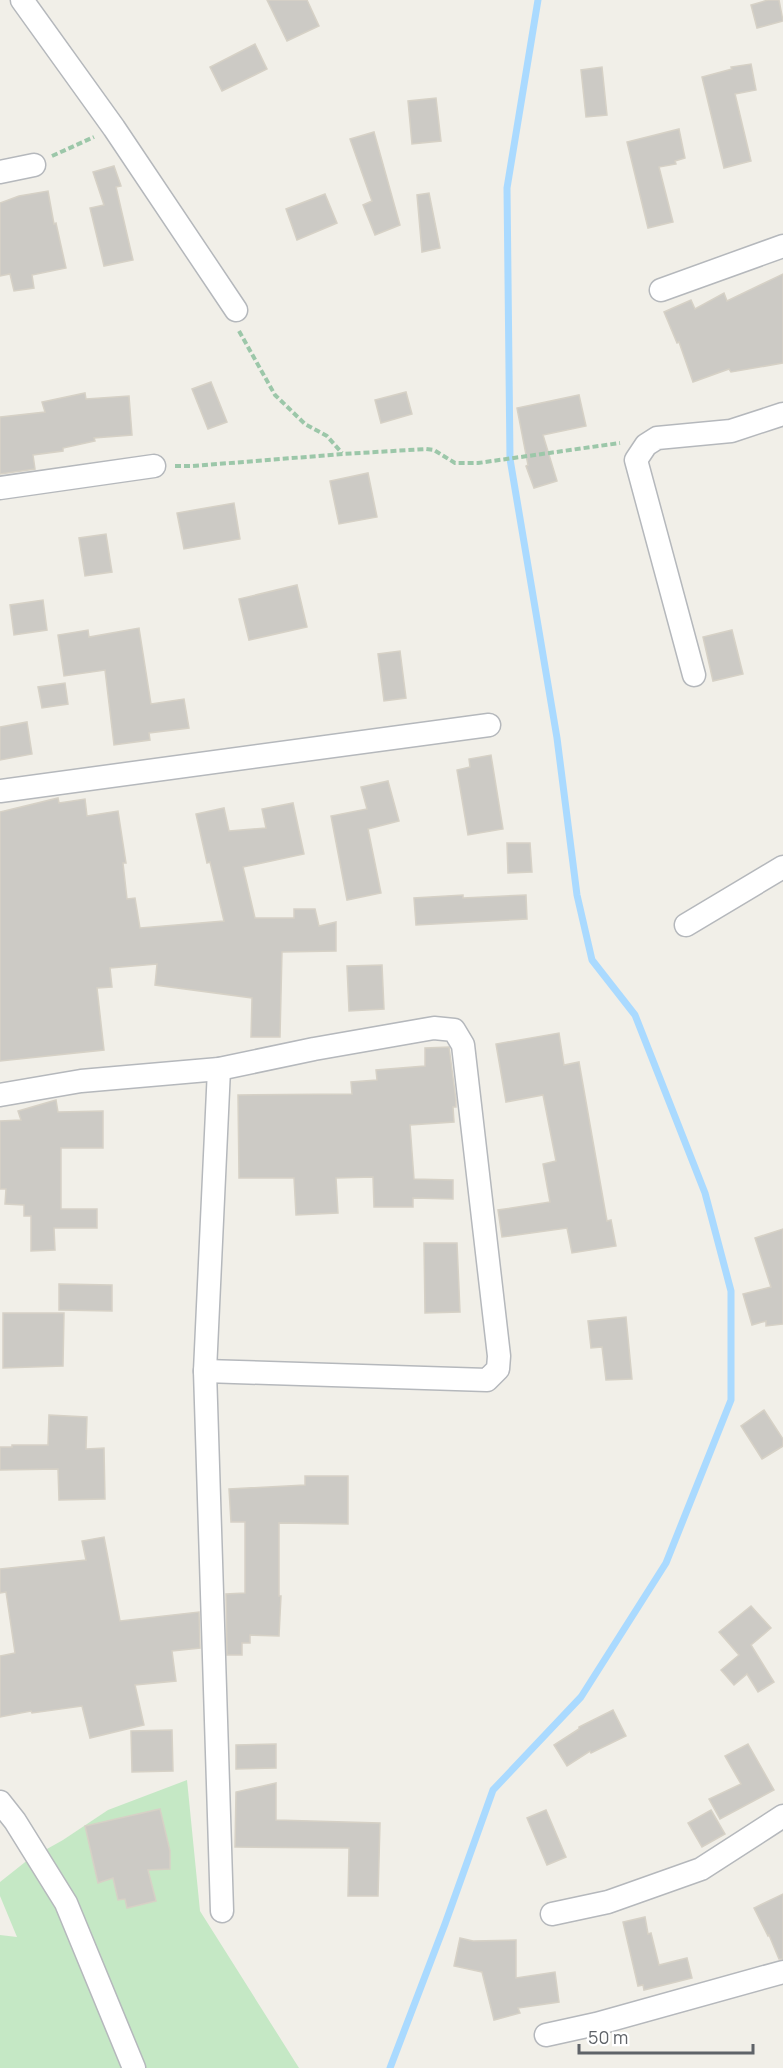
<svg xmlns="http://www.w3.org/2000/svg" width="783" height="2068" viewBox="0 0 783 2068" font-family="Manrope,sans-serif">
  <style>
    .green { fill: #c5e8c5 }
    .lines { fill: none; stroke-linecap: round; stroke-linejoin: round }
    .stream { stroke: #aadaff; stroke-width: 7 }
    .building { fill: #cccac5; stroke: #d6d1c6; stroke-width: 1.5 }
    .street-casing { stroke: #b5b8bc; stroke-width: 25 }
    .path { stroke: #9cc7a9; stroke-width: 4; stroke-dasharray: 6 3; stroke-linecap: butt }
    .street { stroke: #fff; stroke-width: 22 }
  </style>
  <rect width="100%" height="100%" fill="#f1efe8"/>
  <polygon class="green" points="187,1780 200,1911 299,2068 0,2068 0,1935 17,1937 0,1896 0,1882 29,1859 63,1840 108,1810"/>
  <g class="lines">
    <polyline class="stream" points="390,2068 445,1924 493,1790 581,1697 666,1563 731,1400 731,1291 705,1193 635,1015 592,960 577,895 557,738 510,459 507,188 538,0"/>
  </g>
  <g class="building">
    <polygon points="267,0 307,0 319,26 287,41"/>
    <polygon points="768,0 779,0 783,21 757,28 751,5"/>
    <polygon points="255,44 267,69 222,91 210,67"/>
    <polygon points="751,64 756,90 735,94 751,161 724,168 702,77 732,69 731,67"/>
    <polygon points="602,67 607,115 586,117 581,70"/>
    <polygon points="436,98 441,141 412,144 408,101"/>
    <polygon points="679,129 685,158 675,161 676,164 659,167 673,222 648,228 627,142"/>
    <polygon points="374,132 400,225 375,235 363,205 372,201 350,139"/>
    <polygon points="114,166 121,186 116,187 133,260 104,266 90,208 104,205 93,172"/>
    <polygon points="48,191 54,224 56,223 66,268 32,275 34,288 14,291 10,274 0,276 0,203 19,196"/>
    <polygon points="429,193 440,248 422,252 417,195"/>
    <polygon points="325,194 337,223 297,240 286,209"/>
    <polygon points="783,274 783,363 731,372 729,369 693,382 679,342 677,343 664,312 691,300 695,309 724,293 727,301"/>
    <polygon points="211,382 227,422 208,429 192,389"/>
    <polygon points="406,392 412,414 381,423 375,400"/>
    <polygon points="85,393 86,399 129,396 132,435 94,438 95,441 63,448 63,451 33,455 35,469 0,474 0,417 45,412 42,402"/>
    <polygon points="579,395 586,426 543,435 557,481 534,488 526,466 528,465 517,408"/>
    <polygon points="368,473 377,517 339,524 330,481"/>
    <polygon points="234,503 240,539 184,549 177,513"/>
    <polygon points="106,534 112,572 85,576 79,538"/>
    <polygon points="297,585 307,627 249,640 239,599"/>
    <polygon points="43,600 47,630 14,635 10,605"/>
    <polygon points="139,628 151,704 184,699 189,728 149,733 150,740 114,745 105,670 64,676 58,635 88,630 89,637"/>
    <polygon points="732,630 743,674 713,681 703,637"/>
    <polygon points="400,651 406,698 384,701 378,654"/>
    <polygon points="65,683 68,704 42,708 38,687"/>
    <polygon points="27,722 32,754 0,760 0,727"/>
    <polygon points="491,755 503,829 468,835 457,770 470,767 469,759"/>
    <polygon points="388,781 399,821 368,829 381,893 347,900 331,816 367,809 361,787"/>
    <polygon points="58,798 59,803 85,799 87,816 118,811 126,863 123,863 127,899 135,898 140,928 224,921 210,862 207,863 196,814 224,808 229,831 266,828 262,809 293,803 304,854 243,867 255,918 294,918 294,909 315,909 319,926 336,922 336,951 282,952 280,1037 251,1037 252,998 155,985 157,964 110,968 112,987 97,988 104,1050 0,1061 0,812"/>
    <polygon points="507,843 530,843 532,872 508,873"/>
    <polygon points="463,895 463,898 526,895 527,919 416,925 414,898"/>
    <polygon points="382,965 384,1009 349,1011 347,966"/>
    <polygon points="559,1033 564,1065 579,1062 607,1221 611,1220 616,1246 572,1253 567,1228 502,1237 498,1210 550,1202 543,1164 556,1161 543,1095 506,1102 496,1044"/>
    <polygon points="449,1047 456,1100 456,1107 453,1107 454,1122 410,1125 414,1179 453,1180 453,1199 413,1198 413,1207 374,1207 373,1177 336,1178 338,1213 296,1215 294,1178 239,1178 238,1095 352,1094 351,1082 377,1080 376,1070 425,1066 425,1048"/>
    <polygon points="56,1100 58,1112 103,1111 103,1148 61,1148 61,1209 97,1209 97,1228 54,1228 55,1250 31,1251 31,1216 24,1216 24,1205 5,1204 6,1189 0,1189 0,1121 21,1120 18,1111"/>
    <polygon points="783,1229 783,1324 766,1326 766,1321 752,1325 743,1294 771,1287 755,1238"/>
    <polygon points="424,1243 457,1243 460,1312 425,1313"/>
    <polygon points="59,1284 112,1285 112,1311 59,1310"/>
    <polygon points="3,1313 64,1313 63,1366 3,1368"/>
    <polygon points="626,1317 632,1379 606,1380 602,1347 591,1348 588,1321"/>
    <polygon points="764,1410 783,1439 783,1446 762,1459 741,1426"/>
    <polygon points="49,1415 87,1417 86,1449 104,1448 105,1499 59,1500 58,1469 0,1470 0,1447 12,1447 12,1445 48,1445"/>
    <polygon points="305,1476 348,1476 348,1524 279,1523 279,1596 281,1596 279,1636 250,1635 250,1643 242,1643 242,1655 227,1655 226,1594 245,1593 245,1522 231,1522 229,1489 305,1485"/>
    <polygon points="104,1537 120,1621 199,1612 200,1648 172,1651 176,1681 135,1685 144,1725 90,1738 82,1706 32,1713 31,1711 0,1717 0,1656 15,1653 6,1592 0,1593 0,1569 86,1560 82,1541"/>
    <polygon points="751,1606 771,1628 751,1645 774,1682 758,1692 747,1674 734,1685 721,1670 739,1655 719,1632"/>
    <polygon points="613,1710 626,1736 591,1753 590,1751 567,1766 554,1745 579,1729 579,1727"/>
    <polygon points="172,1730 173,1771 132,1772 131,1731"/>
    <polygon points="276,1744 276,1768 236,1769 236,1745"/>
    <polygon points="748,1744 774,1790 720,1819 709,1799 741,1784 725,1756"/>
    <polygon points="276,1783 276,1820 380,1823 378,1896 348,1896 349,1848 235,1847 236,1792"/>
    <polygon points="160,1809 170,1851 170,1869 148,1870 156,1901 127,1908 125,1899 118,1900 113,1878 98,1883 85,1826"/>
    <polygon points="546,1810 566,1857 547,1865 527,1818"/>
    <polygon points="711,1810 725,1834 702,1847 688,1823"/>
    <polygon points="783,1894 783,1959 779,1959 769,1935 768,1936 754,1908"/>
    <polygon points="645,1917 648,1934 651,1933 659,1965 687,1958 692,1978 644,1990 643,1985 638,1986 623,1922"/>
    <polygon points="460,1938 473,1941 516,1940 516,1978 555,1972 559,2002 518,2008 520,2013 494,2020 482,1972 454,1966"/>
  </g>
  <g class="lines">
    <g class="street-casing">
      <g id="street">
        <polyline points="22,0 114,128 236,310"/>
        <polyline points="0,172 34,165"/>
        <polyline points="661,290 783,246"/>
        <polyline points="0,488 154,466"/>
        <polyline points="694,675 636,460 646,445 657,438 731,431 783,414"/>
        <polyline points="0,791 489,725"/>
        <polyline points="686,925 783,867"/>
        <polyline points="219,1069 205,1371 222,1911"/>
        <polyline points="0,1095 81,1081 219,1069 314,1049 434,1028 454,1030 463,1045 499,1356 498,1369 487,1380 205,1371"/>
        <polyline points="0,1802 15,1821 66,1903 134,2068"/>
        <polyline points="552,1914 608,1902 701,1869 783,1816"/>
        <polyline points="546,2035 596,2024 783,1972"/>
      </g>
    </g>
    <g class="path">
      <polyline points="52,156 94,137"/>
      <polyline points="239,331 275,395 305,424 327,436 342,453"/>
      <polyline points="175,466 193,466 343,454 426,449 434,450 455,463 478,463 620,443"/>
    </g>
    <use href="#street" class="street"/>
  </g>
  <path d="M579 2044v9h174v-9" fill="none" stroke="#5f6368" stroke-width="3"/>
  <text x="588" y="2044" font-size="18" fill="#5f6368" stroke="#ffffff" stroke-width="4.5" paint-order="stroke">50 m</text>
</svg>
